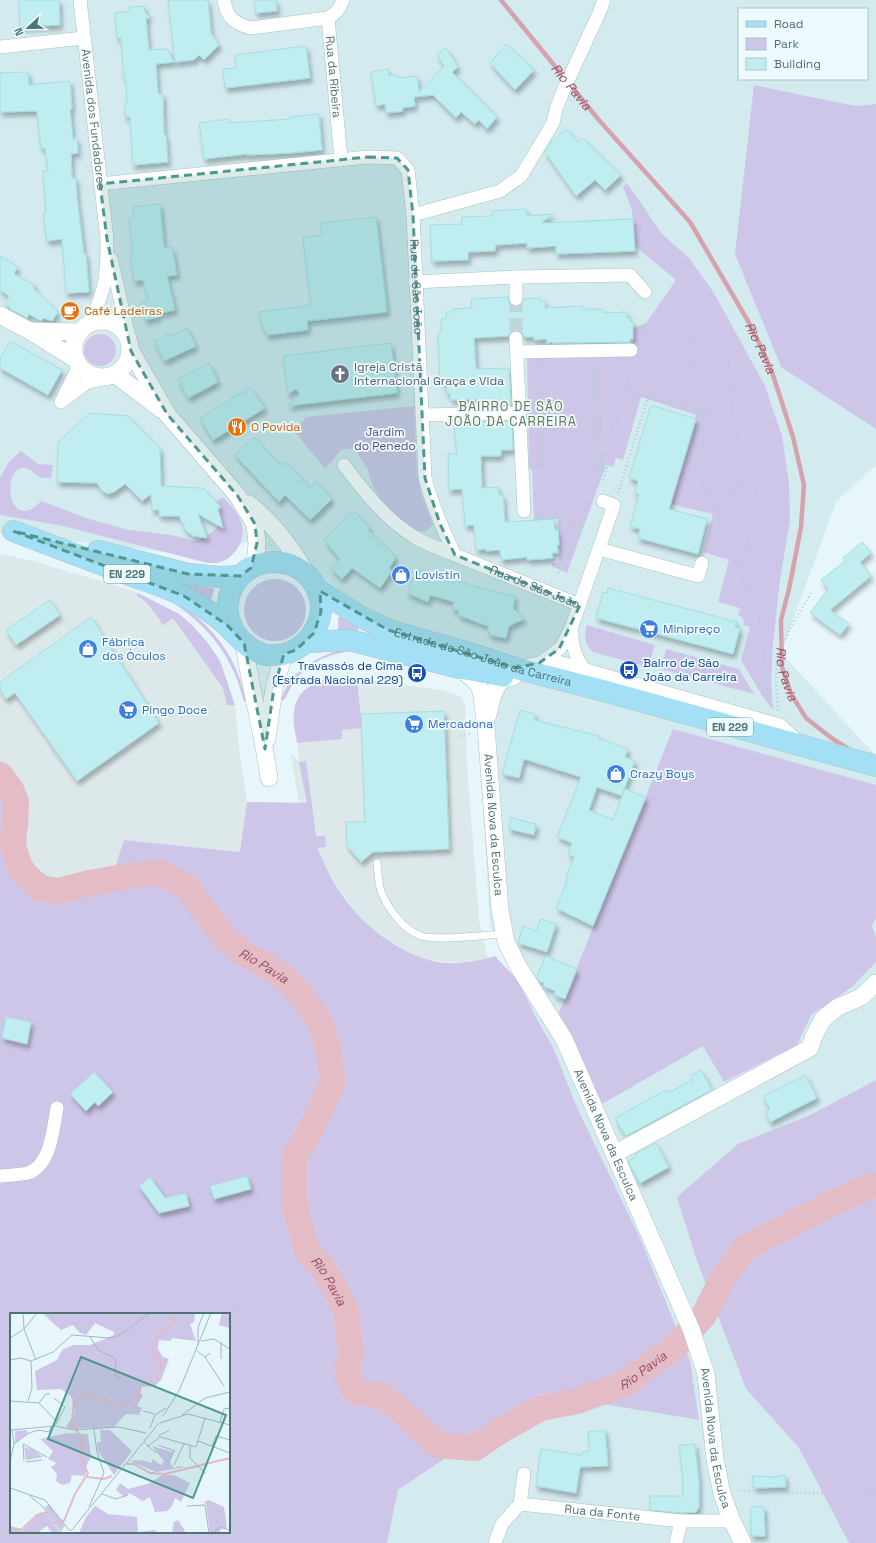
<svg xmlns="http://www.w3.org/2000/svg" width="876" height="1543" viewBox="0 0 876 1543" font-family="'Space Grotesk',sans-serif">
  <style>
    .residential { fill: #d3eaef; fill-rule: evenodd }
    .industrial { fill: #dde8ea }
    .green { fill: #cec6e8; fill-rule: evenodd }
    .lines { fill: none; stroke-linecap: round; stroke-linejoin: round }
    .stream { stroke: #d5a3ad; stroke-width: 4.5 }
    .river { stroke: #e3bcc5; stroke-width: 26 }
    .building { fill: #c0edef; stroke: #a2dfe0; fill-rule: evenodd; filter: url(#shadow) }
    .minor-tunnel { stroke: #c0d5d9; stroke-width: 13; stroke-dasharray: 13 6; stroke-linecap: butt }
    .service-casing { stroke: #a6c3c5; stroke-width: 8 }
    .minor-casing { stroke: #a6c3c5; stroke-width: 14 }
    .tertiary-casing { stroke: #a6c3c5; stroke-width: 18 }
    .primary-casing { stroke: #b1c1c1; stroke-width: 22 }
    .path { stroke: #a3d2d4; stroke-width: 2.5; stroke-dasharray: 1 3; stroke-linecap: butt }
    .service { stroke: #fff; stroke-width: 7 }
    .minor { stroke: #fff; stroke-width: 13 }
    .tertiary { stroke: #fff; stroke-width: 17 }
    .primary { stroke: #a4e0f5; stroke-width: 21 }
    .marked { fill: #4f9891; fill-opacity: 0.2; stroke: #4f9891; stroke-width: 3; stroke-dasharray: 8 5; stroke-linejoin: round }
    .labels { text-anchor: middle; stroke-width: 3.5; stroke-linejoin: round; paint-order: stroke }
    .shield { fill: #edfafe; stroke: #7d9c9d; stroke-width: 1 }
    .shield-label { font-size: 11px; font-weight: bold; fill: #4d7373 }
    .street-label { font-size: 12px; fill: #4d7373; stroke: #edfafe }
    .food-label { font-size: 12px; fill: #c56008; stroke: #edfafe; text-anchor: start }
    .worship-label { font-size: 12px; fill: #5b616d; stroke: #edfafe; text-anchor: start }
    .park-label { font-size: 12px; fill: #5f4b84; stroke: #edfafe }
    .shop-label { font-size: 12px; fill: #366cbe; stroke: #edfafe; text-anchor: start }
    .transit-label { font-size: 12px; fill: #164399; stroke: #edfafe; text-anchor: start }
    .water-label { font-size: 13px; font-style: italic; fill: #995160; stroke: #edfafe }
    .neighbourhood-label { font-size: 13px; letter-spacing: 1px; fill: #6a7553; stroke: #edfafe }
    .inset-river { fill: none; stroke: #e3bcc5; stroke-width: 2 }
    .inset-road { fill: none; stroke: #a0babd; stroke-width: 1 }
    .view { fill: #4f9891; fill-opacity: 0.15; stroke: #4f9891; stroke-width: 2 }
    .inset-edge { fill: none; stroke: #4d7373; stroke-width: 2 }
  </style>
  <defs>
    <filter id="shadow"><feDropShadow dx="2.5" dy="4.5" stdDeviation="2" flood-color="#0004"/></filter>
  </defs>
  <rect width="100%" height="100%" fill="#e7f6fb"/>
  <path class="residential" d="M0 0H876V465L836 502 781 653 876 756V1080L810 1115 746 1389 799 1448 849 1543H387L398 1490 541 1394 698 1420 553 1047 535 1016 507 957 490 926 475 669 373 615 304 563 247 542 201 556 0 533ZM739 9H867V79H739Z"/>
  <polygon class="industrial" points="0,554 29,560 134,591 179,614 192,625 207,642 220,661 235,705 239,747 247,802 299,804 291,754 299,761 294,712 300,694 310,686 320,681 332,678 357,679 441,690 459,696 465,704 467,766 479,919 488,958 465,962 439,962 417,956 389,942 360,918 338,889 316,848 240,852 125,840 114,871 76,878 53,880 36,868 26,849 27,830 21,807 18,787 0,767"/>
  <g class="green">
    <polygon points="754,85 855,106 876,104 876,429 781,367 735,254"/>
    <polygon points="627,183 662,234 689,258 714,293 765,386 782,436 789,483 790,520 780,580 773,643 771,681 773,710 763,697 741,660 750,627 743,625 744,621 742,617 738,615 740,608 718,602 729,560 703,552 713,514 670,504 696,415 641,397 623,460 616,458 613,467 606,465 567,573 552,566 552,563 558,563 560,551 558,519 534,520 532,469 529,469 527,354 633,353 633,328 646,323 676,280 635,246 632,210 623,187"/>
    <circle cx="100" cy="350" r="16"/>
    <polygon points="414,406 417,474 422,496 433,525 426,531 416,532 387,508 373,487 368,470 354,448 341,450 325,469 294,431 306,417"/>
    <path d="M21 451 38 464 53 465 51 478C48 478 44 478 42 478 35 476 33 468 23 468 0 469 9 536 41 501L89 519 129 530 171 535 195 541 207 536 219 526 220 517 217 510 221 507 216 502 223 497C230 505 240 514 242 525 246 540 234 560 217 563 215 563 211 563 208 563L59 525 0 515V477L9 462Z"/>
    <circle cx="275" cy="610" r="31"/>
    <polygon points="183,581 203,587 213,588 214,590 211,601 181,586"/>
    <path d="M138 593 179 614 192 625 207 642 220 661 235 705H227L223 688 173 618 163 625C155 614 149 602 137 596Z"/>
    <path d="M177 601C215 629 236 655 246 701L244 702C233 658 212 630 175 604Z"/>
    <polygon points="340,616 359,625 358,632 338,631 338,618"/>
    <path d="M587 625 655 645 648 667 593 652C584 644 584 636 587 625Z"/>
    <polygon points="666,649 739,669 754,694 661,669"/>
    <path d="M339 650 353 651C331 653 309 662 295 680 291 686 288 694 284 700H281C282 695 284 692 286 688 298 667 317 658 339 650Z"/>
    <path d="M332 678 357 679 362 728 342 730V739L297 743C296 734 292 722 294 712 296 691 313 682 332 678Z"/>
    <polygon points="673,729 876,785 876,918 872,926 876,937 876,962 852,987 811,1015 797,1045 724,1082 703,1046 602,1104 559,1012"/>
    <path d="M306 761 316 836H325L326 847 317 848C324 862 330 877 338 889 360 924 397 953 437 962 454 965 479 961 495 956L519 982 535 1016 553 1047 578 1110 639 1236 690 1361 699 1420 541 1394 398 1490 387 1543H0V767L18 787 21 807 27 830 26 849 36 868 53 880 76 878 114 871 124 840 240 852 247 802 307 803 299 762ZM11 1314H229V1532H11Z"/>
    <polygon points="876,1080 876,1543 849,1543 799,1448 746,1389 697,1261 677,1197 738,1144 810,1115"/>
  </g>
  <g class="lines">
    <path class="stream" id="s1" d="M501 0 598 119 690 222 748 321 762 349 772 372 793 437 804 485 801 527 789 589 781 620 782 667 791 694 806 718 830 737 847 748"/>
    <path class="river" id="s2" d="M0 775 11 789 16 802 15 825 12 843 21 870 39 888 59 891 89 883 140 874 162 873 188 888 223 936 241 952 258 961 288 980 309 1006 320 1023 328 1049 333 1081 310 1131 294 1157V1204L306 1248 325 1271 346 1310 351 1351 347 1374 356 1392 384 1396 438 1445 475 1448 500 1431 541 1408 577 1401 624 1384 678 1344 704 1315 721 1282 745 1248 832 1203 861 1190 876 1185"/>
  </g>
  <g class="building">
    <polygon points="19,0 59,0 60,25 20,27"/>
    <polygon points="168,0 208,0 211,33 219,45 204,60 199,55 194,60 175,62"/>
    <polygon points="254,0 276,0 277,11 256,13"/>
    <polygon points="144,6 145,12 150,17 146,19 149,50 167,49 174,62 156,64 158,94 163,94 164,135 166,135 168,162 133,165 130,117 125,117 125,103 127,103 126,79 124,79 121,38 117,38 115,13 130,11 129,7"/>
    <polygon points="506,44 534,70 515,90 490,63"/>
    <polygon points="306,46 310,78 225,88 223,69 236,68 235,55"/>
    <polygon points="446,48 458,67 452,72 497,117 487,129 479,120 475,124 461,112 456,118 433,95 414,97 415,106 402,108 403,111 386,113 385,104 376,106 371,72 388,69 389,76 398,75 398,78 417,76 419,92 444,66 437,54"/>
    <polygon points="28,72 29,85 70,81 72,109 70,110 73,139 77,138 78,153 71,154 72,178 76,178 77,198 84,254 86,254 89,292 66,293 62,239 47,241 43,214 46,213 43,171 48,171 45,148 41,149 37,111 0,112 0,73"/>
    <polygon points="319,114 322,150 290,153 247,155 247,154 204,159 199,123 229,119 229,123 290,119 290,117"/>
    <polygon points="566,129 578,142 582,138 621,175 605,190 595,180 576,196 545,152 551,142"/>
    <polygon points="160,204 164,248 172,247 177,275 167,276 175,310 157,314 159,317 145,320 141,302 148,300 143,280 134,281 130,253 133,253 129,218 134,218 133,207"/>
    <polygon points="526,209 527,216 553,214 541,223 633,219 635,251 556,254 556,246 527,248 527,243 496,245 495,251 468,252 468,260 432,261 430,225 462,224 462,217 492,216 492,211"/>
    <polygon points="376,217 387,312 307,321 308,330 267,335 261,323 259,312 311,305 303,237 322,235 321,223"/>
    <polygon points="0,256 18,267 14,274 35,285 33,288 58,312 52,321 44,318 41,321 29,314 27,318 10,309 10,307 5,304 9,296 0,290"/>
    <polygon points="508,297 509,303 516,307 520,306 524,299 540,298 540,301 545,301 545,308 583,306 583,309 603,309 603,313 627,312 627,318 630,318 630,322 633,322 633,339 630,339 630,342 552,343 552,342 547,343 547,339 534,340 534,337 524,337 522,333 516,330 511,332 509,336 474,338 476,369 509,368 511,405 477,406 477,399 451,400 450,393 447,394 446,386 444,386 444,381 440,381 438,333 441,332 441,319 446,318 446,312 453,312 453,309 472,308 471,299"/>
    <polygon points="187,328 196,346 164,361 154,341 168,334 169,337"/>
    <polygon points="10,341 62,370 48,395 0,368 0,359"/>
    <polygon points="391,343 397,393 287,406 300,394 296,389 288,394 283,356"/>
    <polygon points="209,363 218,382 188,398 178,379"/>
    <polygon points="250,387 265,408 213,440 200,418"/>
    <polygon points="651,405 696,419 669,509 707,519 698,554 638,538 640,529 630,527 639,494 634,493 638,481 629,478"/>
    <polygon points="90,413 128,416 160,449 161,486 203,488 221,507 218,509 223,528 198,514 207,538 193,536 186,531 179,516 159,516 159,510 152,510 151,494 142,501 125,484 114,492 108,494 102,491 97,483 57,482 58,442"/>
    <polygon points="512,421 513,450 501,450 501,456 481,456 482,488 498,487 499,495 503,495 505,522 554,519 555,530 558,530 559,545 557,545 558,553 552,553 553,558 527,560 527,557 501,560 500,550 486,551 486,549 476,550 474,525 465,526 462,489 449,490 448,454 457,454 454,428 478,427 477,422"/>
    <polygon points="254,437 281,466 286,462 310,488 316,481 332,499 310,520 285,495 279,502 235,455"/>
    <polygon points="355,512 370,528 368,530 396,557 389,568 392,571 380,588 352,568 342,579 331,569 340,559 324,540 350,513 352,515"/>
    <polygon points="862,542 871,553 860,562 871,576 830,610 849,624 840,635 810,613 828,589 821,580 845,561 843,558"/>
    <polygon points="417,569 453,583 454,580 492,591 515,596 513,608 524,619 509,626 506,638 489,635 490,631 487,631 488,626 458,615 459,611 452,609 454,602 430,595 428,602 407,593"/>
    <polygon points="608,588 737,622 735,627 740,628 733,654 596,618 603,592 607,593"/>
    <polygon points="50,600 60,615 16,645 6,630"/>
    <polygon points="91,617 159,723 77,781 15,693 6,699 0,690 0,682"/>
    <path d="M520 710 535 714 534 720 599 736 598 738 628 749 625 757 635 761 622 795 625 789 646 797 593 926 556 908 568 879 566 878 574 857 568 854 572 843 557 837 581 777 524 759 519 778 502 774ZM597 787 622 796 613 820 589 810Z"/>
    <polygon points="444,711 449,849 373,852 361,862 347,846 346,822 365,822 361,714"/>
    <polygon points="511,818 536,824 534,835 509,829"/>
    <polygon points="541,919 556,924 547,952 518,943 523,926 536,931"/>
    <polygon points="545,956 577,969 565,999 554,995 555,991 543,986 544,983 539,981 537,977"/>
    <polygon points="6,1017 31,1022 27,1044 2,1038"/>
    <polygon points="701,1070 712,1090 626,1136 615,1118 666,1090 668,1093 693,1080 690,1076"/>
    <polygon points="94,1072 113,1092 98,1106 95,1102 86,1111 70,1094"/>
    <polygon points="805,1075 817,1098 770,1122 765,1111 770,1109 763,1096"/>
    <polygon points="656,1143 669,1167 640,1183 628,1161 636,1157 635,1154"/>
    <polygon points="247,1176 251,1189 214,1199 210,1186"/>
    <polygon points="150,1177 165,1198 186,1193 189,1206 159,1213 139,1186"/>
    <polygon points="605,1430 608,1466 580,1467 576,1493 536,1486 541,1449 582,1455 583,1452 590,1451 588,1432"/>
    <polygon points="695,1444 699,1482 699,1507 696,1512 681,1513 650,1510 650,1496 683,1496 683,1479 679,1445"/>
    <polygon points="785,1475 786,1487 754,1488 752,1476 774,1477"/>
    <polygon points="751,1507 764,1507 765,1536 751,1536"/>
  </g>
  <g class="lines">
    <polyline class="minor-tunnel" points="516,299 516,338"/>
    <g class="service-casing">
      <path id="service" d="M377 863C378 872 378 883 381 891 387 907 403 930 421 936 435 941 486 935 504 934"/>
    </g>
    <g class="minor-casing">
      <g id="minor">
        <path id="s3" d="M80 0 107 239C107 275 106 294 87 325"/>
        <path d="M224 0C226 17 235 24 251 28L328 18C336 14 340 9 343 0"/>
        <path id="s4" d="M328 18 341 160"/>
        <polyline points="0,47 84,38"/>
        <path id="s5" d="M100 184 368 157 397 158 408 170 413 215 425 478C432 505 443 530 455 555L580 605"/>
        <polyline points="413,215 500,191 521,176 553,123 556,109 564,89 600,11 604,0"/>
        <polyline points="111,259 130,341"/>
        <polyline points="516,277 516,299"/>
        <polyline points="415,282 516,277 630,275 645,292"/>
        <polyline points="516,338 524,511"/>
        <polyline points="517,352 631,350"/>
        <polyline points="63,398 79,366"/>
        <polyline points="61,402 86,383 106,378"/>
        <polyline points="422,415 520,413"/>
        <path d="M344 465C364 491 384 518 413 536 425 544 441 549 455 555"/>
        <polyline points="599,549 698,576 702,563"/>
        <path d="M572 629C571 645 575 657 585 670"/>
        <polyline points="540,663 559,649 563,644 572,626 614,505 603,501"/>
        <polyline points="521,667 539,663 558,662 780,725 798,741"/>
        <path d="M0 1176C9 1175 20 1175 28 1173 51 1165 53 1129 57 1108"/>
        <polyline points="520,1504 524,1474"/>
        <path id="s6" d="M495 1543 502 1524 520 1504 681 1521H732"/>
        <polyline points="676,1543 681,1521"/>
      </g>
    </g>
    <g class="tertiary-casing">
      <g id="tertiary">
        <polyline points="0,315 30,331 75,359"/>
        <circle cx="102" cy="349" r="28"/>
        <polyline points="30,331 80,332"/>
        <polyline points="131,351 167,414 237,495 255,524 257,543 256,556 251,568"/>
        <polyline points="116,375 162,410"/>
        <path d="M249 504C275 525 291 548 308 576"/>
        <path d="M244 643C250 688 263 732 269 778"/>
        <path id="s7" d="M460 668 478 684 481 691 486 727 500 910 506 942 518 966 564 1039 691 1329 706 1374 715 1459 722 1494 732 1521 743 1543"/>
        <path d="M488 715C491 701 493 688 504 678L513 677"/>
        <polyline points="267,739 274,688 284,654"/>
        <polyline points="614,1154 810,1048 813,1038 823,1019 838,1007 861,997 876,983"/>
      </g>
    </g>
    <g class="primary-casing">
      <g id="primary">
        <path d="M13 531C53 546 92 561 132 576 149 582 169 588 185 597 200 605 215 614 227 626 238 636 247 649 262 654 299 664 333 623 317 589 297 547 233 556 228 603 226 613 230 622 234 632"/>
        <polyline points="98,551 188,574 220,577 240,576"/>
        <path id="s8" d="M317 589 363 618 388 630 469 653 515 668 597 689 876 766"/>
        <polyline points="306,642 349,640 460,668 503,676"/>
      </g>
    </g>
    <g class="path">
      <polyline points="640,342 646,324"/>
      <polyline points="593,364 596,466"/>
      <polyline points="541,365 542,466"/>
      <polyline points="626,389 648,397"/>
      <polyline points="532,404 541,403"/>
      <polyline points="603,480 607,468 604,467 600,477 597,476 634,362"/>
      <polyline points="538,493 538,466 601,466 598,364"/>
      <polyline points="592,493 597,476"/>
      <polyline points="618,493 648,397 701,412 731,398"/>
      <polyline points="717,506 745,478"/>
      <polyline points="538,514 538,518 563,517 580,526 589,501"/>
      <polyline points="561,517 564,556"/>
      <polyline points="711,553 719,523 720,515 718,507 706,489 703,480 703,432 690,342 690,334 694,331 702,331 727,353 734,428 738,443 735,461 737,468 755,489 758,497 740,574 753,592 759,608 769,705"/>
      <polyline points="558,573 564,556 568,558 580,526"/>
      <path d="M778 710C777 696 775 680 777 667 781 640 797 616 811 593"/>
      <polyline points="461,736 472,733"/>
      <polyline points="227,1314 234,1312 240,1307 242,1291"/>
      <polyline points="0,1406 11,1402"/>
      <path d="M737 1490C781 1493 833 1495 876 1489"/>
    </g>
    <use href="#service" class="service"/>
    <use href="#minor" class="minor"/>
    <use href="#tertiary" class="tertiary"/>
    <use href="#primary" class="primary"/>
  </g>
  <path class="marked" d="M368 157 397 158 408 170 413 215 425 478 440 524 455 555 580 605 559 649 539 663 515 668 388 630 320 591 321 612 314 633 296 650 284 654 274 688 265 749 244 643 227 625 184 596 13 531 188 574 240 576 251 568 257 543 255 524 237 495 167 414 131 351 107 239 100 184Z"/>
  <defs>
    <g id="cafe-disc" transform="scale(1)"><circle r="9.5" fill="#e8710a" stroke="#edfafe"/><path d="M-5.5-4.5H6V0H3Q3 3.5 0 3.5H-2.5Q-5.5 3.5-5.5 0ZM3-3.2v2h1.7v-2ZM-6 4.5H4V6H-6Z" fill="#fff"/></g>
    <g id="church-disc" transform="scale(1)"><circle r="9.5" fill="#6b7280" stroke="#edfafe"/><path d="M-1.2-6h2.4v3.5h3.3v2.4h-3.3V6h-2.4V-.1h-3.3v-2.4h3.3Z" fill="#fff"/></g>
    <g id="restaurant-disc" transform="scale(1)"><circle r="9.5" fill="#e8710a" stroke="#edfafe"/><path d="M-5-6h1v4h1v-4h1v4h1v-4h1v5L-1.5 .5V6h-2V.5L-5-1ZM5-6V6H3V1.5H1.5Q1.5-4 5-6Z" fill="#fff"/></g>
    <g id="shop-disc" transform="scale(1)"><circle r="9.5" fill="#3f7fe0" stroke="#edfafe"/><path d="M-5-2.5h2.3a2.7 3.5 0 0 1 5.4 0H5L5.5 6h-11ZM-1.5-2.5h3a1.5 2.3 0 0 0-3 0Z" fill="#fff"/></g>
    <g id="supermarket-disc" transform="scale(1)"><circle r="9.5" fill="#3f7fe0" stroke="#edfafe"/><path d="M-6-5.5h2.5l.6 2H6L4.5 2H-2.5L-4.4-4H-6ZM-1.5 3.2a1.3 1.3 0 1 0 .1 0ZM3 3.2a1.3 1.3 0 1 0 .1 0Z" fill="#fff"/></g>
    <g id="bus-disc" transform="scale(1)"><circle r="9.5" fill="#1a4fb4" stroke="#edfafe"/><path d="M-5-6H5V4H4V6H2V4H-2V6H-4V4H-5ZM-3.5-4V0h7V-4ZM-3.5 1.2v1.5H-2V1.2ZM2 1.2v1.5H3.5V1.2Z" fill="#fff"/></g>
  </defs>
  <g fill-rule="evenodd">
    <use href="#cafe-disc" x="70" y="311"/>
    <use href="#church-disc" x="340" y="374"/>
    <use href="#restaurant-disc" x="237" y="427"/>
    <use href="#shop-disc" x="401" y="575"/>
    <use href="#supermarket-disc" x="649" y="629"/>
    <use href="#shop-disc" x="88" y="649"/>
    <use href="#bus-disc" x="629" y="670"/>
    <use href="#bus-disc" x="417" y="673"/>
    <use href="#supermarket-disc" x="128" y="710"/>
    <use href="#supermarket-disc" x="414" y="724"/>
    <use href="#shop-disc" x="616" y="774"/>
  </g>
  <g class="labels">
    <g class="shield">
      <rect x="104" y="565" width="46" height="18" rx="3"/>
      <rect x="707" y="718" width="46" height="18" rx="3"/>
    </g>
    <g class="shield-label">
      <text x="127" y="578">EN 229</text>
      <text x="730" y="731">EN 229</text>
    </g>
    <g class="street-label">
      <text dy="4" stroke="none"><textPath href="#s4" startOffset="59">Rua da Ribeira</textPath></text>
      <text dy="4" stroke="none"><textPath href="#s3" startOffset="120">Avenida dos Fundadores</textPath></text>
      <text dy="4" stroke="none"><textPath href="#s5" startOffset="432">Rua de São João</textPath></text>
      <text dy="4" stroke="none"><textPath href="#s5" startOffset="792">Rua de São João</textPath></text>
      <text dy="4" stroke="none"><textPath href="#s8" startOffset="181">Estrada de São João da Carreira</textPath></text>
      <text dy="4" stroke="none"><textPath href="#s7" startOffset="166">Avenida Nova da Esculca</textPath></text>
      <text dy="4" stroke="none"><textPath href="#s7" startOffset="502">Avenida Nova da Esculca</textPath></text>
      <text dy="4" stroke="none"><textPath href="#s7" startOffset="826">Avenida Nova da Esculca</textPath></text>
      <text dy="4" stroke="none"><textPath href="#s6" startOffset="130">Rua da Fonte</textPath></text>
    </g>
    <g class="food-label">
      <text x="84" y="315">Café Ladeiras</text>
      <text x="251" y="431">O Povida</text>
    </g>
    <g class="worship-label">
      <text x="354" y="371">Igreja Cristã<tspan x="354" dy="14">Internacional Graça e Vida</tspan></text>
    </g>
    <g class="park-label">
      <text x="385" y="436">Jardim<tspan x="385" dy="14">do Penedo</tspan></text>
    </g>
    <g class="shop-label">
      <text x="415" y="579">Lovistin</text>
      <text x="663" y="633">Minipreço</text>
      <text x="102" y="646">Fábrica<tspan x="102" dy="14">dos Óculos</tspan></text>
      <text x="142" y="714">Pingo Doce</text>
      <text x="428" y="728">Mercadona</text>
      <text x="630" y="778">Crazy Boys</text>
    </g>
    <g class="transit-label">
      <text x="643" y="667">Bairro de São<tspan x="643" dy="14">João da Carreira</tspan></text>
      <text x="403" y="670" text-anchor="end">Travassós de Cima<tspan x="403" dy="14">(Estrada Nacional 229)</tspan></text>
    </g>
    <g class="water-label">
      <text dy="5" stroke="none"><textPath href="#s1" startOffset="112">Rio Pavia</textPath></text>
      <text dy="5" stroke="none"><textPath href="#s1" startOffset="436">Rio Pavia</textPath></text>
      <text dy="5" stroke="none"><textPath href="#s1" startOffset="772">Rio Pavia</textPath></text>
      <text dy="5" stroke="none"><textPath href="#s2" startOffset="392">Rio Pavia</textPath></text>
      <text dy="5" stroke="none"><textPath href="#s2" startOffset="752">Rio Pavia</textPath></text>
      <text dy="5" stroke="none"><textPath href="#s2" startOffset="1196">Rio Pavia</textPath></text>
    </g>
    <g class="neighbourhood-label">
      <text x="511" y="411">BAIRRO DE SÃO<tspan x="511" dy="15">JOÃO DA CARREIRA</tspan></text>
    </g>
  </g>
  <g transform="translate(10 1313)">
    <rect width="220" height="220" fill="#e7f6fb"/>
    <path d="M32 0H185L184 9 180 11 186 28 162 25 161 28 149 27 148 36 153 44 159 46 151 67 145 73 131 74 130 80 133 82 127 93 132 95 129 101 133 102 116 101 104 114 62 116 56 114 65 100 61 83 51 76 27 77 25 58 47 47 52 37 63 32H80L104 22V19L85 10 76 22 70 20 63 12 51 17ZM212 0H220V15L209 12ZM17 117 18 120 5 130V118ZM90 117H100L122 138 104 162 88 138 87 129H91ZM57 120 78 121 81 144 77 151 75 163 62 162 60 170 52 172 46 168 47 161 41 154 47 150 38 146 43 138 30 126ZM142 133 163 139 159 148 164 155 169 153 175 154 146 159 120 148 132 147 141 150 143 146 151 152 154 148ZM14 134 25 138 33 144 16 147ZM152 162H164L180 170 171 189 165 185 162 193 157 198 145 199 140 184 133 188 119 180 114 184 106 177 110 170 118 176 140 170ZM199 187 214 194 217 214 210 217V220H200L196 191 194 189ZM39 191 55 213 51 217 35 195ZM85 193 98 201 127 204 128 219 145 217 147 220H69L76 204ZM36 199 50 220H42L37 213 30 218 31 220H0V213L12 218 28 202ZM168 207 172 213 176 220H162L164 209Z" fill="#cec6e8"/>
    <path class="inset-river" d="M117 151H124L140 160 155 161 220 145M77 164 94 166 102 163M45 210 54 208 65 181 78 160 72 149 71 125 62 109 64 89 72 83 87 84 96 86 102 93H110L128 84 131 72H145L151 50 142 38 150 17H158L164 9 156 0M0 214 11 217 27 202 37 199"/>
    <path class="inset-road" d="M13 0 14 16 26 47M80 24 88 37 106 46 105 62 110 66M0 25 14 16 27 0M191 28 204 26 220 36M188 32V14L194 0M187 38 195 44 200 40M195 44 214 73M211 46V29M0 47 11 45 21 48M21 48 43 39 62 22 100 25 108 23 140 0M44 85 55 94 45 113M0 88 29 90 47 109M18 88 22 75 21 48M29 90 36 81H40M133 98 145 101M172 102 195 85 220 79M153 103 169 78 201 0M210 109 214 96 220 95M150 110 178 101 220 112M140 115 145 102 156 95M0 117 45 113 65 117 108 114 136 120M148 123 160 117M188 128 220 140M134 129 146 140M4 131 19 120 29 117 39 119 41 114M13 131 37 144M13 131 14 148M148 132 165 138M180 133V145L196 161M202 133 206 123 220 127M137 134 150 124 186 134 195 105M0 149 4 131 2 117M16 149 32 147M159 149 164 138M164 152 174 131M0 175 35 187 60 218M92 181 106 186 118 182M19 182 34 195 52 220M177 193 195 192 199 220M79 194 94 160 87 139 84 116M61 218 149 110M203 220 210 214 220 217"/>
    <path class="view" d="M71 44 216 102 183 185 38 126Z"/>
    <rect width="220" height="220" class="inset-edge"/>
  </g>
  <rect x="738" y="8" width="130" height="72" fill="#edfafe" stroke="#adc4c6"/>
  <rect x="746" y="21" width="20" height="6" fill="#a4e0f5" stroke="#adc4c6"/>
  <text x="774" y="28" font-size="12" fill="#4d7373">Road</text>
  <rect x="746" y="38" width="20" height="12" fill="#cec6e8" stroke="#adc4c6"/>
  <text x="774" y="48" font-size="12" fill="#4d7373">Park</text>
  <rect x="746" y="58" width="20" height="12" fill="#c0edef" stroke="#adc4c6"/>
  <text x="774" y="68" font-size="12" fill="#4d7373">Building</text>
  <g transform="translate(28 28) rotate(248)" stroke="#edfafe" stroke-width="3" paint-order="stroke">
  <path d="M0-3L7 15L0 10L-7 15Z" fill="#4d7373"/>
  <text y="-6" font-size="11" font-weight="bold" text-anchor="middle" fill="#4d7373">N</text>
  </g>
</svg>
